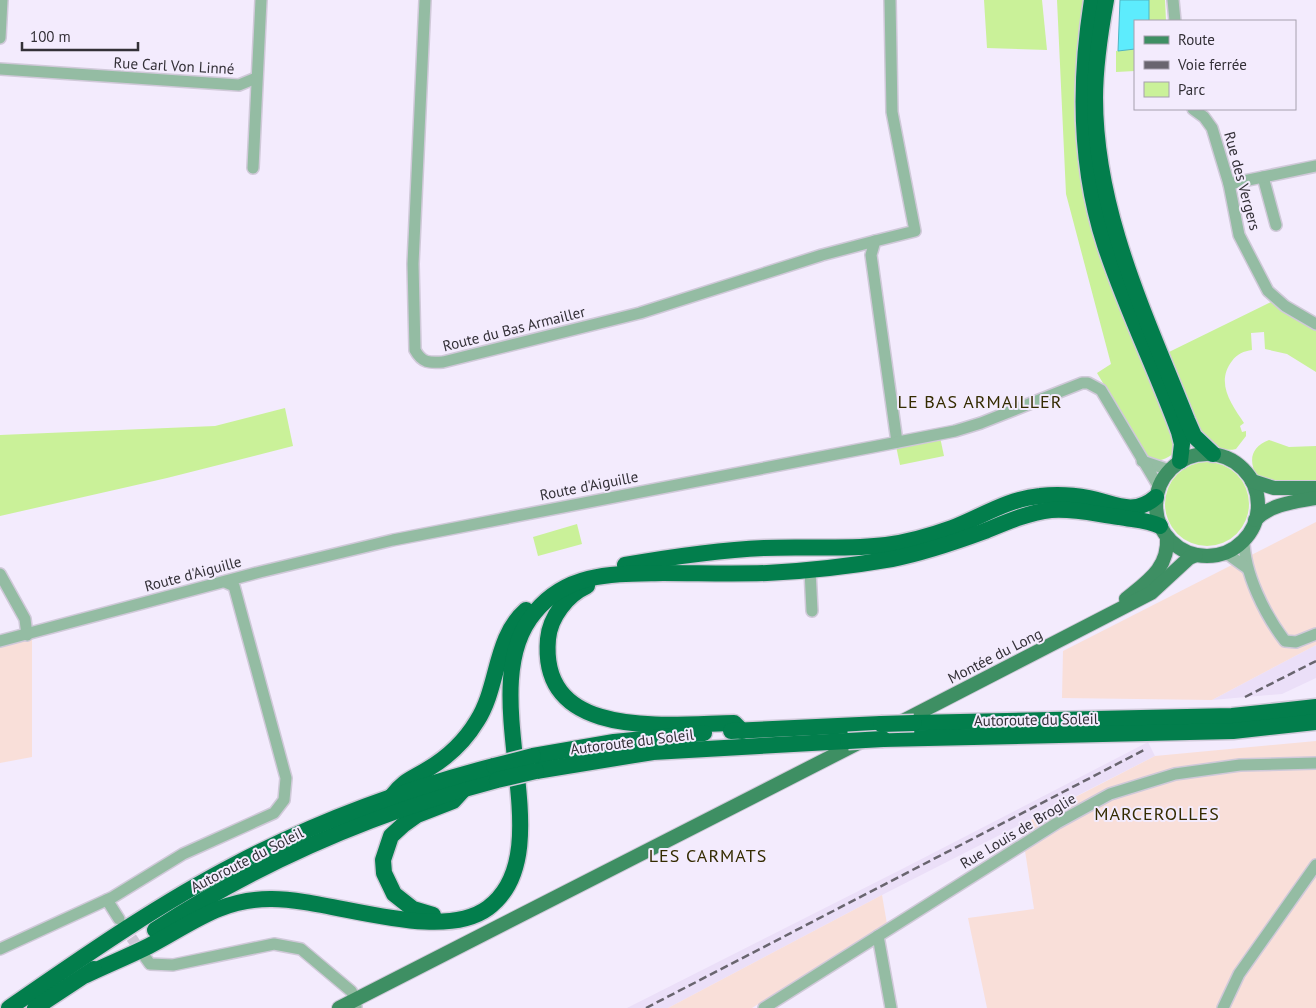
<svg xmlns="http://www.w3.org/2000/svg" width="1316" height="1008" viewBox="0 0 1316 1008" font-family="'PT Sans',sans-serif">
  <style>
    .built { fill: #ebdff8 }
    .industrial { fill: #f9dfd9 }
    .green { fill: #caf199 }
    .water { fill: #5decfd; stroke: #50b4c2 }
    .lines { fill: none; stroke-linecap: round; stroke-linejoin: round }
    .minor-tunnel { stroke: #cdc6d5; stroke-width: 11; stroke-dasharray: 11 5.5; stroke-linecap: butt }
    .minor-casing { stroke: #d0c9d9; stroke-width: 14 }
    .major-casing { stroke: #d0c9d9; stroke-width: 16 }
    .highway-casing { stroke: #d0c9d9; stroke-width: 19 }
    .minor { stroke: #94bca3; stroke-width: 11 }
    .major { stroke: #3e8f63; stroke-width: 14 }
    .highway { stroke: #027e4c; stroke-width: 16 }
    .rail { stroke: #69656f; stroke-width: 2.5; stroke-dasharray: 8 4; stroke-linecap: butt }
    .highway-bridge-casing { stroke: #d0c9d9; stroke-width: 19; stroke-linecap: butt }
    .highway-bridge { stroke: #027e4c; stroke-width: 16 }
    .labels { text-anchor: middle; stroke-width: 4; stroke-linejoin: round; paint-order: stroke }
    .street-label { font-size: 15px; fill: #333037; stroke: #f3ebfd }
    .quarter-label { font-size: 18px; letter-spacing: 1px; fill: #342b00; stroke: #f3ebfd }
  </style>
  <rect width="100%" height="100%" fill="#f3ebfd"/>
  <g class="built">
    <polygon points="1316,645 1316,678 1282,694 1212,700"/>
    <polygon points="1148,742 1155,756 882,895 668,1008 627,1008 904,868"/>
  </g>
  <g class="industrial">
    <polygon points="1316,522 1316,645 1212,700 1062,698 1063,651"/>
    <polygon points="32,637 32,757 0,763 0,644"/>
    <polygon points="1316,741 1316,1008 987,1008 968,918 1034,909 1021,825 1155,756"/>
    <polygon points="882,895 887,924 752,1008 668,1008"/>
  </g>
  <g class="green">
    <polygon points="984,0 1042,0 1047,50 987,48"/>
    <path d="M1057 0H1085C1078 43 1072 85 1075 129 1080 235 1136 344 1175 442L1173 454C1163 461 1156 463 1146 455L1097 373 1111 364 1066 194Z"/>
    <polygon points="1149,0 1165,0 1166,21 1149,21"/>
    <polygon points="1135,49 1135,71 1116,72 1116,51"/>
    <path d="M1273 301 1316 329V372L1287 354 1265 349 1264 332 1251 333 1252 350C1244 351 1237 354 1232 361 1215 383 1232 405 1244 423L1240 426 1242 432 1246 431V436L1236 449C1196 459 1179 379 1169 352Z"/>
    <polygon points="285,408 293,446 167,478 0,516 0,435 215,426"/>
    <polygon points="940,437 944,456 900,465 896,446"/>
    <path d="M1269 440 1289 447 1316 446V484L1293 486 1257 477C1248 460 1251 447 1269 440Z"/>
    <circle cx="1207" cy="504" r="42"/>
    <polygon points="577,524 582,544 538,556 533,537"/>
  </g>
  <polygon class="water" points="1120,0 1149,0 1149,21 1135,21 1135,49 1118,51"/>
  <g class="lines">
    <polyline class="minor-tunnel" points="122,924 144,956"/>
    <g class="minor-casing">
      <g id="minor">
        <path d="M425 0 413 264 415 350C422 363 429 363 443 362L640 313 822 255 875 241"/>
        <polyline points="890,0 892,112 915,231 875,241 871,255 897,442"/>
        <polyline points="1173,0 1175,21"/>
        <polyline points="0,38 2,0"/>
        <polyline points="0,69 239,85 256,78"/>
        <polyline points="1193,109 1204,117 1212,128 1229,184 1239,235 1268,291 1285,306 1316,324"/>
        <polyline points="253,168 261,0"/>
        <polyline points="1263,177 1276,225"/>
        <polyline points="1229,184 1316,166"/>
        <polyline points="1142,461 1169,470"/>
        <path d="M1244 540C1244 573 1265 615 1285 641L1296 642 1316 634"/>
        <polyline points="1221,554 1229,555 1247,568"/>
        <polyline points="810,570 812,611"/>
        <polyline points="0,574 25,619 27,635"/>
        <polyline points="0,641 260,572 393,540 955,431 981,423 1082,383 1088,383 1101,390 1159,487"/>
        <polyline points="107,900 119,919"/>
        <polyline points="878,936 891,1008"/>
        <polyline points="0,949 113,897 183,854 274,813 284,800 286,778 234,586 225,582"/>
        <polyline points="145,957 150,964 173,965 274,944 301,949 351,991 356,1000 356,1008"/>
        <polyline points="764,1008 1057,823 1110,794 1175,774 1240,765 1316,763"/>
        <polyline points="1223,1008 1239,974 1316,865"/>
      </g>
    </g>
    <g class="major-casing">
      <g id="major">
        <circle cx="1207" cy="505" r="51"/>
        <polyline points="1252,481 1274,488 1316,488"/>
        <path d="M1255 520C1271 504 1294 502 1316 498"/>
        <path d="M1126 599C1148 581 1169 568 1167 537"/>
        <polyline points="899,723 1151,593 1189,558 1196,555"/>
        <polyline points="339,1008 862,741"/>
      </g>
    </g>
    <g class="highway-casing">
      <g id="highway">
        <path d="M1092 0C1079 82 1079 165 1105 245 1126 309 1156 369 1179 432L1182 444 1180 461"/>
        <path d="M1106 0C1100 33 1095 65 1095 98 1095 212 1146 316 1187 420L1194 436 1213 454"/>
        <path d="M625 565C671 557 718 550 764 548 804 546 846 550 886 545 908 542 930 536 952 528 981 517 1007 499 1040 496 1056 494 1073 495 1089 498 1114 503 1133 517 1156 497"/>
        <path d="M587 586C567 595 550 617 548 639 539 742 669 724 734 723L742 731"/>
        <polyline points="914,723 1232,716 1316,707"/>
        <polyline points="731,731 881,724"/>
        <polyline points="883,739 1233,731 1316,722"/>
        <polyline points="533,756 614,742 704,733"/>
        <polyline points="536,771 653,752 848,741"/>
        <path d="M392 796C404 780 412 779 428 769 448 757 465 741 477 721 499 687 494 638 526 610"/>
        <polyline points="433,915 413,909 394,894 384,873 383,860 391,836 403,825 417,815 453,801 464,789"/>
        <path d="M155 930C261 861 375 812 497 780"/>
        <path d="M86 975C107 965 129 956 149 946 191 924 220 899 270 899 330 898 439 944 488 908 566 850 469 689 535 612 569 571 616 574 663 573 698 573 733 574 767 573 809 571 851 566 892 559 923 553 955 542 985 531 1007 522 1027 513 1051 510 1074 508 1096 514 1119 517 1134 520 1147 520 1160 526"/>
        <path d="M9 1008C83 957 157 905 236 864 318 821 405 789 494 766"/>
        <polyline points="35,1008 94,969"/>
      </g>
    </g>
    <use href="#minor" class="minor"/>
    <use href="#major" class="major"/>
    <use href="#highway" class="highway"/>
    <g class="rail">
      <polyline points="1245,697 1316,661"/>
      <polyline points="646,1008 1146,749"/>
    </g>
    <g class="highway-bridge-casing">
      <g id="highway-bridge">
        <polyline points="881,724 914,723"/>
        <polyline points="848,741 883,739"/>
        <polyline points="494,766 533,756"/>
        <polyline points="497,780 536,771"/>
      </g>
    </g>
    <use href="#highway-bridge" class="highway-bridge"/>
  </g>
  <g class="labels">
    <g class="street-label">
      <text transform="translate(174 66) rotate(3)" y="5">Rue Carl Von Linné</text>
      <text transform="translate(1242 181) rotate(75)" y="5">Rue des Vergers</text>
      <text transform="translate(514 329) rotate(-14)" y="5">Route du Bas Armailler</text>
      <text transform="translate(589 486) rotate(-11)" y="5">Route d'Aiguille</text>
      <text transform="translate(193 574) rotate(-15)" y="5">Route d'Aiguille</text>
      <text transform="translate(995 656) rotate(-27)" y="5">Montée du Long</text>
      <text transform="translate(1036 720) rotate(-1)" y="5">Autoroute du Soleil</text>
      <text transform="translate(632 742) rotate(-7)" y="5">Autoroute du Soleil</text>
      <text transform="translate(1018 831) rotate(-31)" y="5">Rue Louis de Broglie</text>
      <text transform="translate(247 860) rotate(-27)" y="5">Autoroute du Soleil</text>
    </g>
    <g class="quarter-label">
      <text x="980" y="408">LE BAS ARMAILLER</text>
      <text x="1157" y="820">MARCEROLLES</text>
      <text x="708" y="862">LES CARMATS</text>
    </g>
  </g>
  <rect x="1134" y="20" width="162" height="90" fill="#f3ebfd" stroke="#a6a0ae"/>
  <rect x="1144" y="36" width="25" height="8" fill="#3e8f63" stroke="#a6a0ae"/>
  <text x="1178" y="45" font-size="15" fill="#333037">Route</text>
  <rect x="1144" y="61" width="25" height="8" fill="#69656f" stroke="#a6a0ae"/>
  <text x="1178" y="70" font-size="15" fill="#333037">Voie ferrée</text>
  <rect x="1144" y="82" width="25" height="15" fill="#caf199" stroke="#a6a0ae"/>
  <text x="1178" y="95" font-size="15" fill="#333037">Parc</text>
  <path d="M22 42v8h116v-8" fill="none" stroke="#333037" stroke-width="2.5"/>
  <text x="30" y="42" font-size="15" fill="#333037" stroke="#f3ebfd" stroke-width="4" paint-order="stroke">100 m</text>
</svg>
